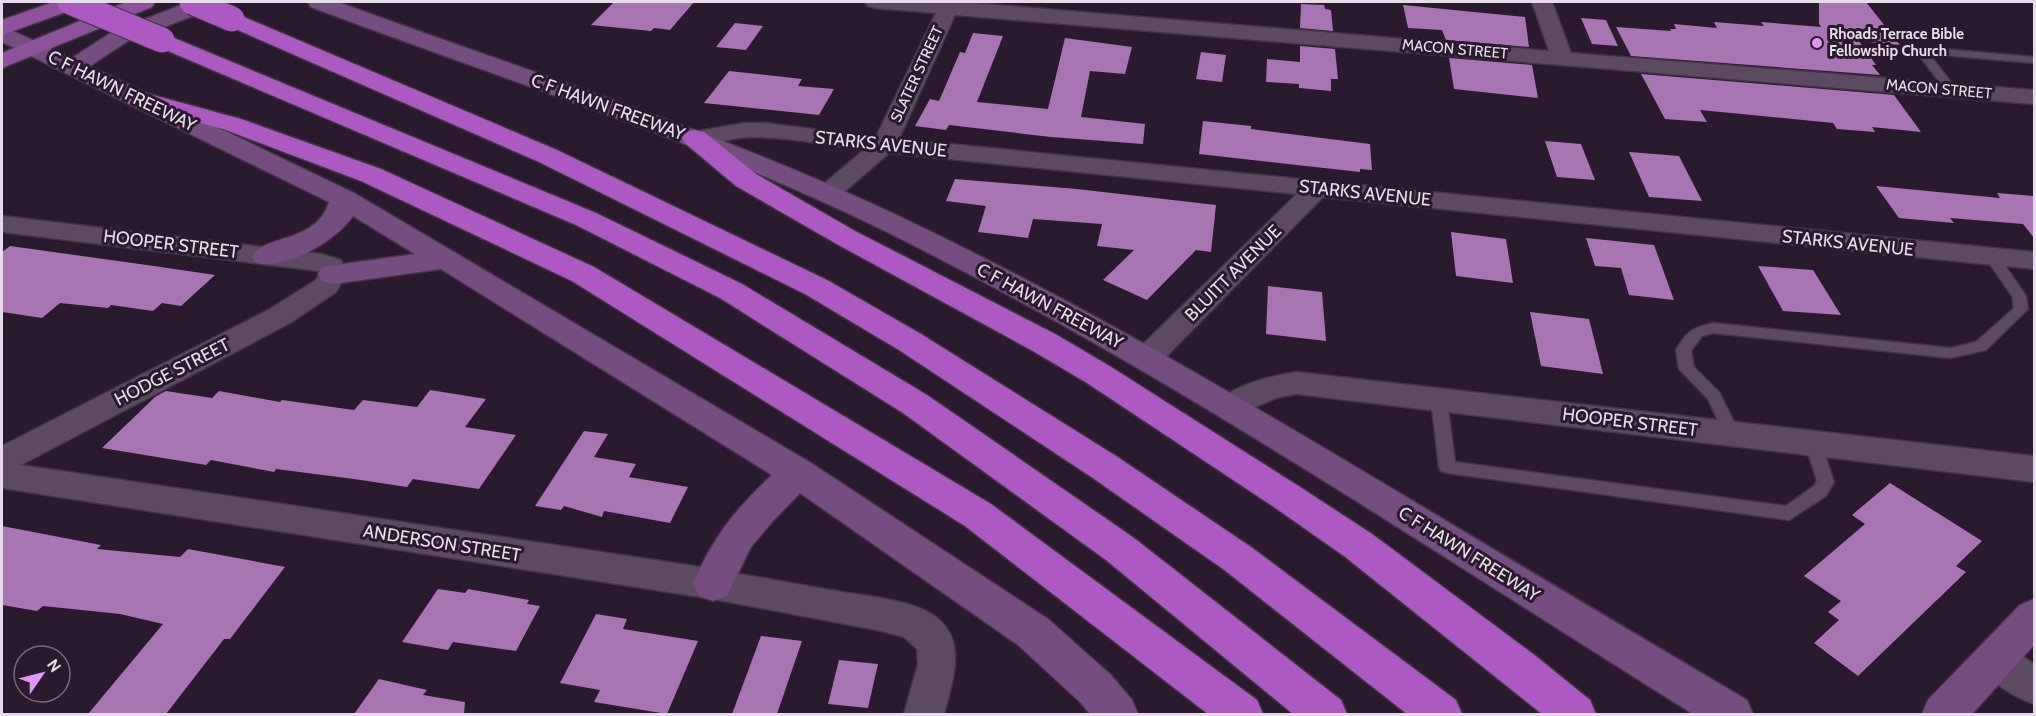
<svg xmlns="http://www.w3.org/2000/svg" width="2036" height="716" viewBox="0 0 2036 716" font-family="Cabin,sans-serif">
  <style>
    .building { fill: #a675b2 }
    .lines { fill: none; stroke-linecap: round; stroke-linejoin: round }
    .lane-casing { stroke: #413445; stroke-width: 3 }
    .street-casing { stroke: #413445; stroke-width: 3 }
    .secondary-casing { stroke: #413445; stroke-width: 3 }
    .primary-casing { stroke: #413445; stroke-width: 3 }
    .highway-casing { stroke: #413445; stroke-width: 3 }
    .lane { fill: #5c4a61; fill-rule: evenodd }
    .street { fill: #5c4a61; fill-rule: evenodd }
    .secondary { fill: #744e7e; fill-rule: evenodd }
    .primary { fill: #8c539b; fill-rule: evenodd }
    .highway { fill: #ac59c2; fill-rule: evenodd }
    .highway-bridge-casing { stroke: #413445; stroke-width: 27; stroke-linecap: butt }
    .highway-bridge { stroke: #ac59c2; stroke-width: 25 }
    .poi-dot { fill: #df98f1; stroke: #2a1a2e; stroke-width: 2 }
    .labels { text-anchor: middle; stroke-width: 6; stroke-linejoin: round; paint-order: stroke }
    .far-poi-label { font-size: 15px; font-weight: bold; fill: #e7dcea; stroke: #2a1a2e; text-anchor: start }
    .far-street-label { font-size: 15px; fill: #e7dcea; stroke: #2a1a2e }
    .street-label { font-size: 18px; fill: #e7dcea; stroke: #2a1a2e }
  </style>
  <rect width="100%" height="100%" fill="#2a1a2e"/>
  <g class="building">
    <polygon points="614,2 694,2 670,30 654,28 651,31 591,25"/>
    <polygon points="1819,2 1866,2 1900,45 1859,41 1876,65 1872,65 1880,75 1631,56 1616,27 1671,31 1670,29 1676,29 1674,24 1717,28 1714,22 1764,26 1761,22 1821,27 1819,24"/>
    <polygon points="1301,4 1324,5 1325,9 1331,10 1333,31 1300,28"/>
    <polygon points="1403,5 1525,17 1529,47 1446,40 1442,30 1408,28"/>
    <polygon points="1581,18 1606,20 1618,46 1592,44"/>
    <polygon points="735,23 763,26 746,50 716,47"/>
    <polygon points="973,33 1003,36 977,102 1048,109 1065,38 1132,47 1125,74 1090,71 1081,117 1145,124 1143,144 1051,137 949,125 946,130 915,126 930,99 939,101 960,52 965,53"/>
    <polygon points="1300,46 1335,49 1338,79 1331,79 1331,91 1299,88 1299,84 1266,82 1267,59 1300,62"/>
    <polygon points="1201,52 1226,55 1222,82 1196,79"/>
    <polygon points="1449,58 1532,65 1538,98 1454,89"/>
    <polygon points="729,71 802,79 798,86 834,89 819,115 704,103"/>
    <polygon points="1641,74 1894,95 1921,132 1872,127 1875,132 1837,129 1833,123 1700,110 1707,122 1665,119"/>
    <polygon points="1203,121 1251,126 1251,129 1370,144 1372,170 1360,169 1360,172 1199,154"/>
    <polygon points="1545,141 1581,144 1595,180 1557,177"/>
    <polygon points="1629,152 1679,156 1702,201 1649,197"/>
    <polygon points="955,179 1077,189 1216,205 1211,252 1196,250 1147,300 1103,280 1134,250 1097,246 1102,224 1033,219 1028,238 978,232 986,206 946,201"/>
    <polygon points="1876,186 2000,198 1997,193 2034,196 2034,238 2023,224 1950,218 1954,223 1899,218"/>
    <polygon points="1451,232 1506,239 1513,283 1456,276"/>
    <polygon points="1586,238 1654,245 1674,300 1629,295 1621,268 1595,266"/>
    <polygon points="10,246 154,266 215,275 181,306 162,303 153,311 111,305 108,308 60,303 42,318 2,312 2,252"/>
    <polygon points="1758,266 1813,270 1841,315 1783,311"/>
    <polygon points="1268,286 1322,292 1326,341 1266,334"/>
    <polygon points="1530,312 1589,319 1603,374 1541,366"/>
    <polygon points="430,390 486,399 465,427 516,435 479,489 413,479 407,487 354,479 276,469 274,472 211,460 206,465 102,448 155,397 166,391 212,398 219,391 280,402 282,400 354,410 363,400 417,407"/>
    <polygon points="584,431 608,434 594,457 636,464 629,477 688,487 670,523 604,511 602,517 564,506 561,510 535,506"/>
    <polygon points="1890,483 1982,541 1956,566 1966,572 1858,676 1814,643 1839,620 1828,612 1841,601 1804,576 1865,524 1852,515"/>
    <polygon points="2,526 101,545 97,549 180,557 188,549 285,567 230,639 224,639 166,714 88,714 163,624 120,614 43,606 37,611 2,605"/>
    <polygon points="438,589 465,593 468,589 529,600 527,604 540,606 516,651 453,642 448,650 402,642"/>
    <polygon points="596,614 627,619 623,629 698,641 667,714 594,702 600,690 560,683"/>
    <polygon points="761,636 802,641 777,714 732,714"/>
    <polygon points="839,660 878,664 868,708 828,704"/>
    <polygon points="379,679 427,690 423,695 465,702 464,714 354,714"/>
  </g>
  <g class="lines">
    <g class="lane-casing">
      <g id="lane">
        <polygon points="1920,47 2034,57 2034,63 1929,54 1958,91 1952,94 1948,93 1915,50"/>
        <path d="M1992 253 1997 254 2026 296 2028 309 1986 350 1950 358 1713 333 1702 336 1691 351 1694 367 1719 392 1740 434 1738 438H1726L1708 399 1679 369 1676 350C1688 330 1691 329 1713 323L1950 348 1976 342 2014 308 2012 296 1985 257Z"/>
        <polygon points="1439,394 1445,396 1447,400 1455,462 1786,506 1814,486 1817,481 1805,443 1807,439 1819,439 1821,443 1834,482 1826,496 1789,520 1447,473 1441,471 1439,467 1431,400 1433,396"/>
      </g>
    </g>
    <g class="street-casing">
      <g id="street">
        <path d="M865 2H961L1549 51 1532 2H1552L1571 53 2034 90V104L955 15 899 139 2034 252V269L1323 197 1158 365 1147 368 1136 365 1132 358 1136 351 1297 194 889 153 837 198 828 201 819 198 815 193 819 188 864 150C827 145 789 137 752 137 730 137 707 148 687 143L683 138 687 133 744 123H765L876 137 936 13 875 8 868 6Z"/>
        <path d="M2 216 321 254 341 260 347 274 336 292 290 323 21 465C237 497 453 530 668 562 727 571 784 582 842 592 868 596 906 600 928 612 970 635 953 679 944 714H904L918 664 917 649 904 637 882 631 713 599 2 488V446L270 309 316 280 319 274V271L2 232Z"/>
        <path d="M1296 372 2034 456V482L1296 394 1276 398 1231 418 1220 415 1215 407C1228 385 1272 376 1296 372Z"/>
        <path d="M1995 642 2009 647 2034 664V704C2013 697 1985 679 1976 659L1981 647Z"/>
      </g>
    </g>
    <g class="secondary-casing">
      <g id="secondary">
        <path d="M189 2H219L216 7 128 41 90 66 354 193 811 463 1048 619 1111 675 1132 700 1138 714H1090L1081 703 1018 645 800 493 773 521 751 547 727 596 713 601 699 596 693 584C711 540 737 507 772 475L441 269 333 284 322 281 318 274 322 267 415 254 353 216C336 241 286 270 256 263L252 256C266 234 317 243 329 202L2 42V26L72 58 112 32Z"/>
        <path d="M308 2H338C529 72 723 132 907 220 1089 307 1261 410 1433 513 1537 576 1642 638 1747 700L1753 714H1693C1428 549 1167 371 887 232 702 141 504 80 311 7Z"/>
        <polygon points="2034,599 2034,645 1972,714 1922,714 1928,700 2020,605"/>
      </g>
    </g>
    <g class="primary-casing">
      <g id="primary">
        <polygon points="53,2 83,2 80,7 2,35 2,20"/>
        <polygon points="126,2 155,2 152,7 2,68 2,53"/>
      </g>
    </g>
    <g class="highway-casing">
      <g id="highway">
        <polygon points="232,12 557,150 827,280 921,334 1116,456 1251,547 1456,700 1462,714 1407,714 1223,569 1090,476 899,350 805,294 539,162 224,24 221,19 224,14"/>
        <polygon points="162,33 596,213 742,284 927,395 1134,538 1341,700 1347,714 1293,714 1106,560 903,413 720,298 576,225 154,45 150,40 154,35"/>
        <polygon points="138,91 241,119 381,169 594,267 991,504 1257,700 1263,714 1208,714 965,526 572,281 361,181 223,129 129,104 125,99 129,94"/>
        <polygon points="695,130 704,132 756,174 855,231 1057,335 1111,367 1300,487 1372,534 1537,657 1590,700 1596,714 1542,714 1344,556 1274,507 1087,383 1033,351 835,243 736,186 686,144 682,138 686,132"/>
      </g>
    </g>
    <use href="#lane" class="lane"/>
    <use href="#street" class="street"/>
    <use href="#secondary" class="secondary"/>
    <use href="#primary" class="primary"/>
    <use href="#highway" class="highway"/>
    <g class="highway-bridge-casing">
      <g id="highway-bridge">
        <polyline points="70,2 162,40"/>
        <polyline points="192,2 232,19"/>
      </g>
    </g>
    <use href="#highway-bridge" class="highway-bridge"/>
  </g>
  <circle class="poi-dot" cx="1817" cy="43" r="6"/>
  <g class="labels">
    <g class="far-poi-label">
      <text x="1829" y="39">Rhoads Terrace Bible<tspan x="1829" dy="17">Fellowship Church</tspan></text>
    </g>
    <g class="far-street-label">
      <text transform="translate(1455 49) rotate(5)" y="5">MACON STREET</text>
      <text transform="translate(917 74) rotate(-65)" y="5">SLATER STREET</text>
      <text transform="translate(1939 89) rotate(5)" y="5">MACON STREET</text>
    </g>
    <g class="street-label">
      <text transform="translate(122 91) rotate(26)" y="6">C F HAWN FREEWAY</text>
      <text transform="translate(608 107) rotate(20)" y="6">C F HAWN FREEWAY</text>
      <text transform="translate(881 144) rotate(6)" y="6">STARKS AVENUE</text>
      <text transform="translate(1365 193) rotate(6)" y="6">STARKS AVENUE</text>
      <text transform="translate(1848 243) rotate(6)" y="6">STARKS AVENUE</text>
      <text transform="translate(171 244) rotate(7)" y="6">HOOPER STREET</text>
      <text transform="translate(1233 273) rotate(-45)" y="6">BLUITT AVENUE</text>
      <text transform="translate(1050 306) rotate(28)" y="6">C F HAWN FREEWAY</text>
      <text transform="translate(172 372) rotate(-27)" y="6">HODGE STREET</text>
      <text transform="translate(1630 422) rotate(7)" y="6">HOOPER STREET</text>
      <text transform="translate(442 543) rotate(9)" y="6">ANDERSON STREET</text>
      <text transform="translate(1469 554) rotate(32)" y="6">C F HAWN FREEWAY</text>
    </g>
  </g>
  <rect width="2036" height="716" fill="none" stroke="#e7dcea" stroke-width="6"/>
  <g transform="translate(42 674) rotate(55)"><circle r="28" fill="#2a1a2e" stroke="#766879" stroke-width="1.5"/>
  <path d="M0-4.5L10 22L0 15L-10 22Z" fill="#df98f1"/>
  <text y="-9" font-size="16" font-weight="bold" text-anchor="middle" fill="#e7dcea">N</text>
  </g>
</svg>
